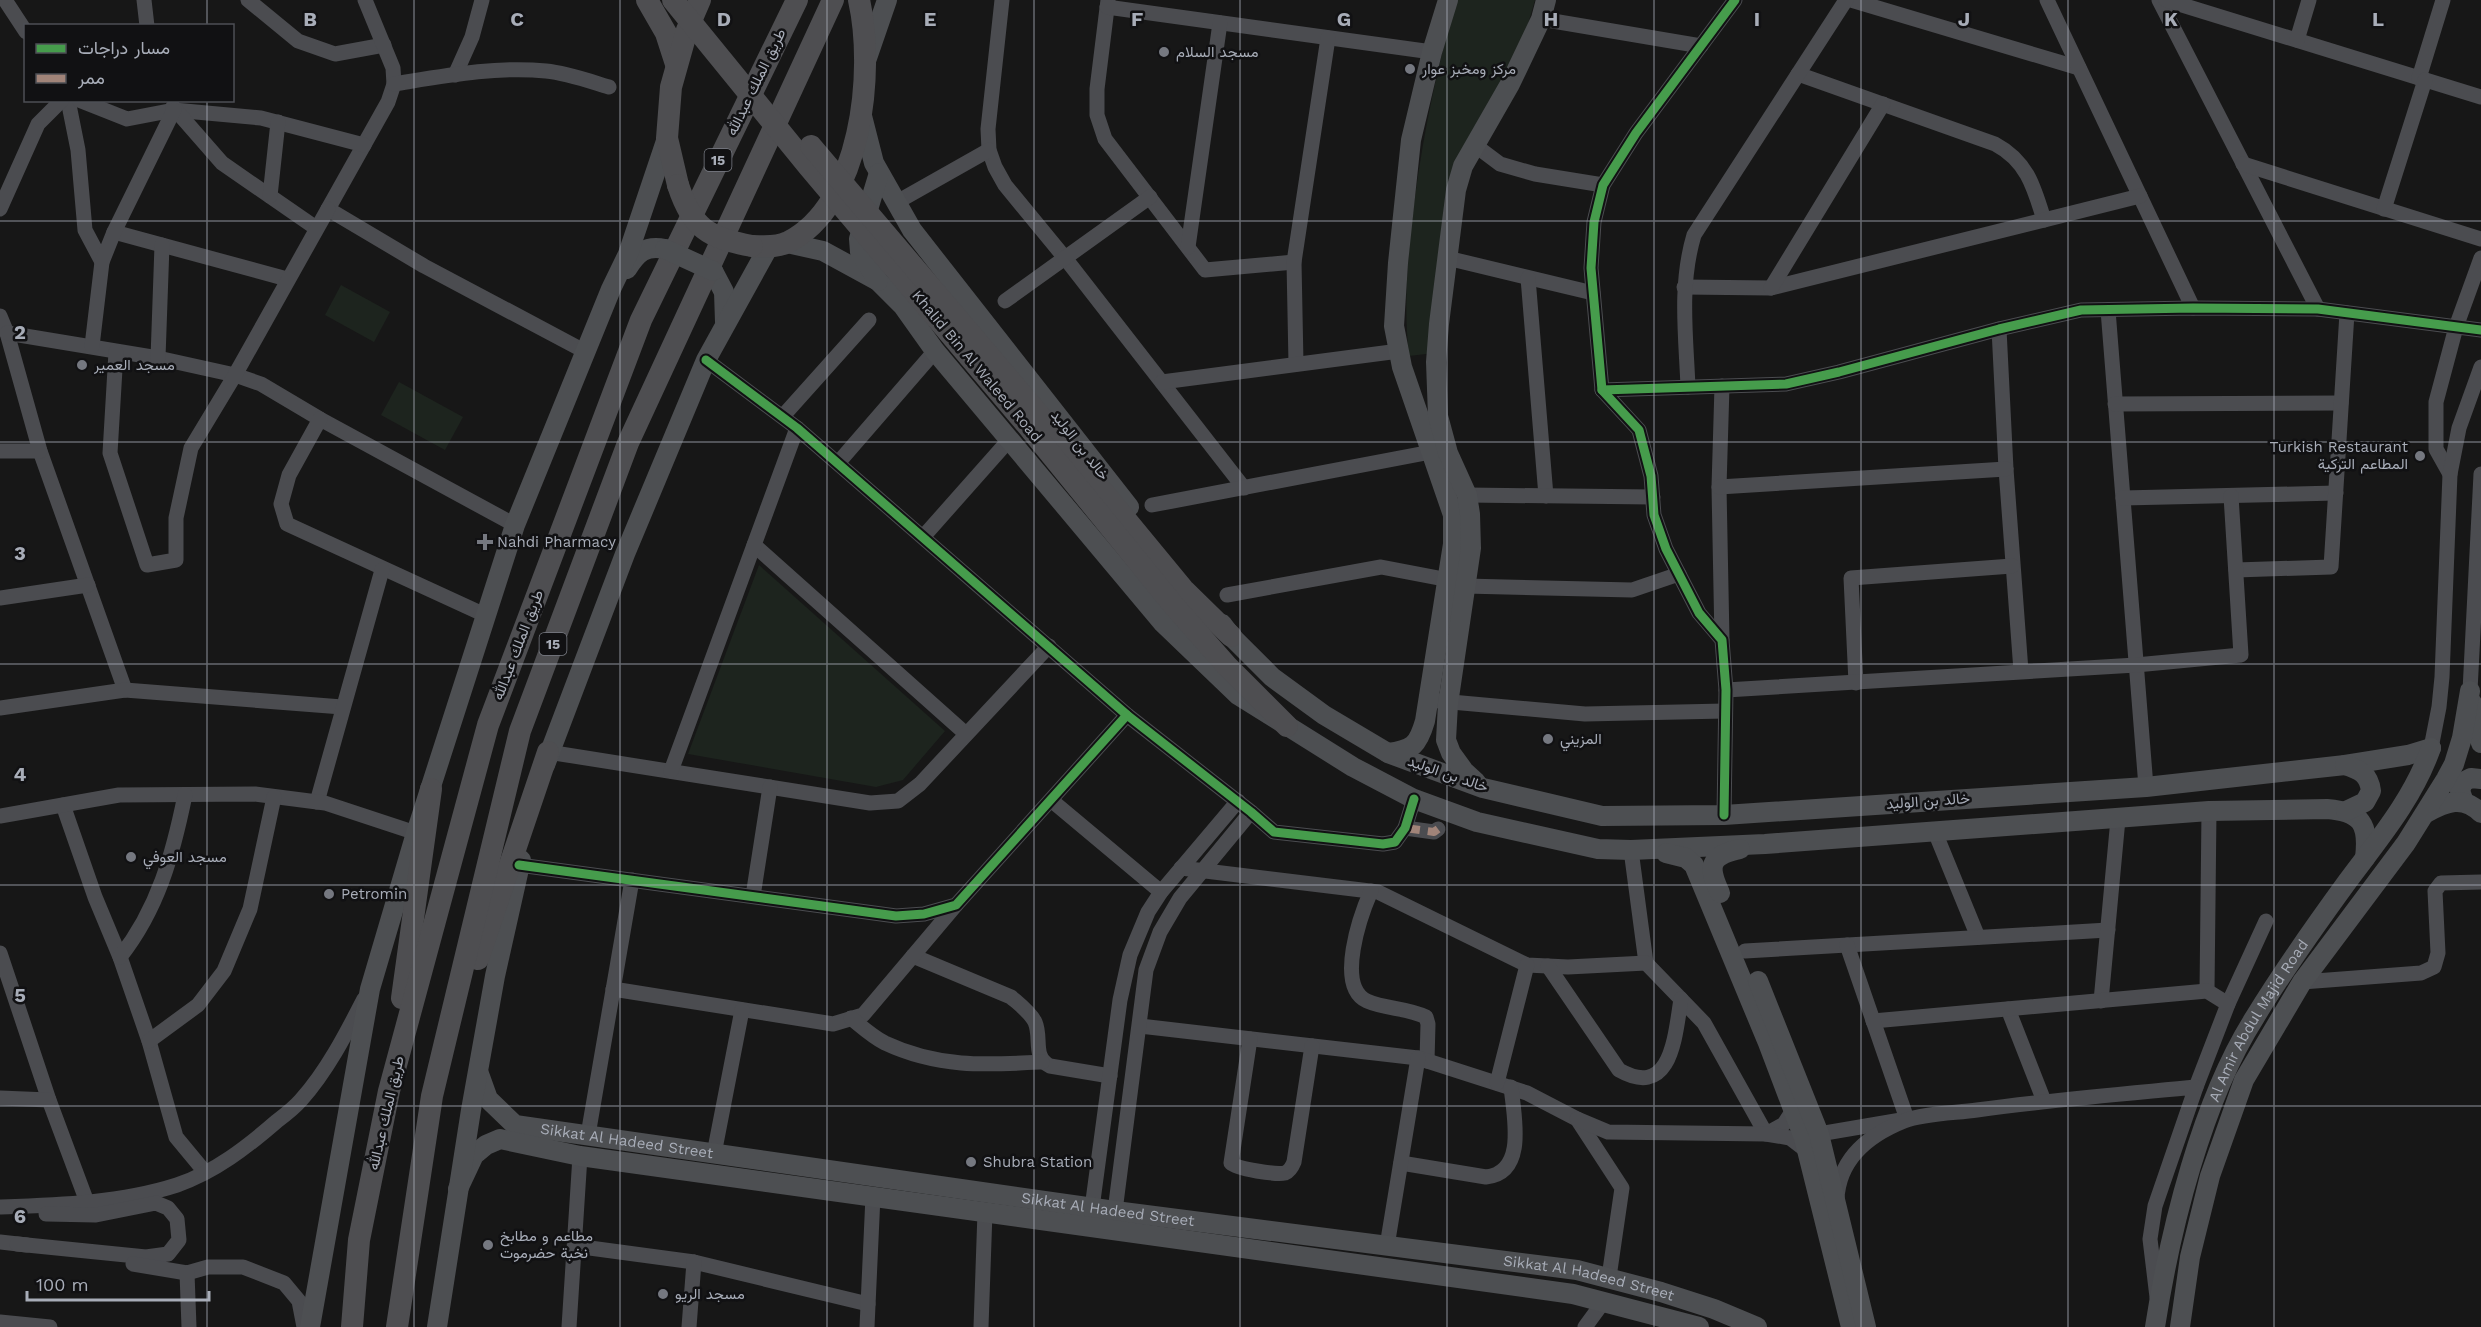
<svg xmlns="http://www.w3.org/2000/svg" width="2481" height="1327" viewBox="0 0 2481 1327" font-family="'Work Sans',Vazirmatn,sans-serif">
  <style>
    .green { fill: #1d241e }
    .lines { fill: none; stroke-linecap: round; stroke-linejoin: round }
    .minor { stroke: #4b4c50; stroke-width: 15 }
    .major { stroke: #4d4f52; stroke-width: 20 }
    .highway { stroke: #4e4e51; stroke-width: 22 }
    .major-bridge { stroke: #4d4f52; stroke-width: 20 }
    .highway-bridge { stroke: #4e4e51; stroke-width: 22 }
    .quiet { stroke: #a18479; stroke-width: 8; stroke-dasharray: 15 8; stroke-linecap: butt }
    .cycleway-casing { stroke: #111113; stroke-width: 13 }
    .cycleway { stroke: #469c4c; stroke-width: 9 }
    .grid { fill: none; stroke: #a8adb8; stroke-width: 1.5; stroke-opacity: 0.55 }
    .poi-dot { fill: #757880; stroke: #111113; stroke-width: 2 }
    .labels { text-anchor: middle; stroke-width: 5; stroke-linejoin: round; paint-order: stroke }
    .shield { fill: #111113; stroke: #7b7e86; stroke-width: 1.5 }
    .shield-label { font-size: 14px; font-weight: bold; fill: #a8adb8 }
    .poi-label { font-size: 15px; fill: #a8adb8; stroke: #111113; text-anchor: start }
    .street-label { font-size: 15px; fill: #a8adb8; stroke: #111113 }
    .grid-label { font-size: 20px; text-anchor: middle; font-weight: bold; fill: #a8adb8; stroke: #111113; stroke-width: 5; stroke-linejoin: round; paint-order: stroke }
  </style>
  <rect width="100%" height="100%" fill="#171717"/>
  <g class="green">
    <path d="M1456 0H1535L1526 31 1453 179 1436 270 1434 353 1409 356C1403 302 1408 251 1415 197 1424 130 1438 64 1456 0Z"/>
    <polygon points="341,285 390,312 374,342 325,315"/>
    <polygon points="399,382 463,417 445,450 381,415"/>
    <polygon points="759,565 945,731 903,780 876,787 688,754"/>
  </g>
  <g class="lines">
    <g class="minor">
      <polyline points="5,0 26,32"/>
      <polyline points="144,0 147,26"/>
      <polyline points="248,0 298,41 335,54 384,45"/>
      <polyline points="365,0 393,68 394,84 388,102 328,209 424,266 586,352"/>
      <polyline points="1002,0 988,129 989,150 995,167 1005,185 1065,258 1244,488"/>
      <polyline points="1108,0 1097,89 1097,115 1105,139 1205,270 1294,262"/>
      <polyline points="1851,0 2079,68"/>
      <polyline points="2047,0 2193,308"/>
      <polyline points="2159,0 2318,309"/>
      <polyline points="2166,0 2481,97"/>
      <polyline points="1107,7 1432,52"/>
      <polyline points="1541,19 1701,46"/>
      <polyline points="2297,40 2309,0"/>
      <path d="M1798 74 1995 144C2027 161 2034 187 2044 220"/>
      <polyline points="455,75 472,37 482,0"/>
      <polyline points="2419,78 2443,0"/>
      <path d="M394 84C444 76 496 66 546 71 567 73 589 81 609 87"/>
      <polyline points="68,100 78,150 85,230 102,262"/>
      <polyline points="79,100 127,119 174,110 261,118 364,145"/>
      <polyline points="173,107 222,163 316,228"/>
      <polyline points="1476,146 1500,164 1535,174 1603,185"/>
      <polyline points="2243,164 2481,239"/>
      <polyline points="270,196 278,122"/>
      <polyline points="897,202 989,150"/>
      <polyline points="0,209 38,124 62,100"/>
      <polyline points="2384,209 2425,80"/>
      <polyline points="114,232 287,279"/>
      <polyline points="1188,247 1220,23"/>
      <polyline points="1447,258 1593,293"/>
      <polyline points="1528,278 1546,496"/>
      <polyline points="1684,287 1771,288 2140,196"/>
      <polyline points="1771,288 1883,104"/>
      <polyline points="1005,301 1150,197"/>
      <polyline points="2108,310 2146,787"/>
      <polyline points="0,316 7,333 40,451 125,690"/>
      <polyline points="1999,329 2006,469 2021,671"/>
      <polyline points="7,333 158,358 235,375 261,384 320,419 515,525"/>
      <polyline points="92,346 102,262 114,232 174,110"/>
      <polyline points="116,352 110,453 147,565 176,560 176,518 191,448 235,375 328,209"/>
      <polyline points="158,358 162,245"/>
      <polyline points="706,360 797,428 1127,715 1251,812 1274,832 1383,844 1395,842 1405,828 1414,799"/>
      <polyline points="1296,364 1294,262 1328,38"/>
      <polyline points="1162,382 1399,351"/>
      <polyline points="1722,386 1719,487 1722,640"/>
      <path d="M1688 387C1686 336 1679 285 1694 235L1846 0"/>
      <polyline points="1602,390 1786,384 1839,372 1999,329 2081,310 2193,308 2318,309 2481,330"/>
      <polyline points="2115,404 2341,403"/>
      <polyline points="783,416 869,320"/>
      <polyline points="320,419 289,475 281,504 287,524 485,615"/>
      <polyline points="0,451 40,451"/>
      <polyline points="838,463 935,351"/>
      <polyline points="2450,474 2436,449 2436,402 2456,327 2481,258"/>
      <polyline points="1719,487 2006,469"/>
      <polyline points="1467,495 1653,497"/>
      <polyline points="2123,498 2336,493"/>
      <polyline points="1152,505 1431,452"/>
      <polyline points="923,537 1009,440"/>
      <polyline points="754,545 966,734"/>
      <polyline points="2236,570 2331,567 2347,313"/>
      <polyline points="1465,586 1632,590 1679,574"/>
      <polyline points="1227,595 1381,567 1449,580"/>
      <polyline points="0,598 88,585"/>
      <polyline points="1856,683 1851,578 2012,566"/>
      <polyline points="1726,690 2136,665 2241,655 2231,496"/>
      <polyline points="2470,691 2481,474"/>
      <polyline points="1429,700 1585,714 1725,711"/>
      <polyline points="0,708 125,690 342,707"/>
      <polyline points="2431,748 2439,707 2442,677 2450,474 2459,428 2481,367"/>
      <polyline points="548,752 870,803 898,801 920,784 1049,646"/>
      <polyline points="671,771 797,428"/>
      <polyline points="1051,800 1161,892"/>
      <polyline points="317,802 382,570"/>
      <polyline points="63,805 95,897 120,957 149,1041 176,1137 205,1172"/>
      <polyline points="1724,815 1726,690 1722,640 1699,613 1666,549 1654,515 1651,476 1639,430 1602,390 1591,268 1594,222 1603,185 1636,133 1735,0"/>
      <polyline points="0,816 119,795 255,794 325,803 416,833"/>
      <polyline points="1405,828 1434,832 1438,829"/>
      <polyline points="1935,832 1978,937"/>
      <polyline points="1631,850 1646,963 1704,1023 1766,1134 1784,1124 1793,1110"/>
      <polyline points="519,865 896,916 924,914 956,905 1127,715"/>
      <polyline points="1181,868 1378,892 1527,965 1568,967 1646,963"/>
      <path d="M1371 891C1361 914 1335 986 1367 1001 1385 1009 1408 1008 1426 1017L1428 1024 1427 1061"/>
      <polyline points="753,896 770,787"/>
      <polyline points="1745,951 2108,930"/>
      <polyline points="0,953 49,1100 87,1202"/>
      <path d="M913 956 1011 997C1019 1004 1030 1012 1035 1022 1042 1038 1032 1057 1050 1066L1110 1076"/>
      <path d="M120 957C158 909 173 854 185 795"/>
      <path d="M1548 966 1619 1070C1672 1100 1675 1035 1681 999"/>
      <polyline points="2302,982 2421,973 2434,967 2438,953 2435,891 2441,883 2481,882"/>
      <polyline points="613,989 833,1024 863,1015 956,905"/>
      <polyline points="2207,991 2209,811"/>
      <polyline points="2101,1001 2118,819"/>
      <polyline points="2228,1004 2266,921"/>
      <polyline points="2008,1009 2044,1101"/>
      <path d="M851 1018C862 1027 873 1037 885 1043 938 1068 986 1065 1042 1062"/>
      <polyline points="1873,1021 2207,991 2228,1004 2196,1087"/>
      <polyline points="1140,1026 1418,1058 1527,1093 1577,1119 1622,1188 1609,1277"/>
      <path d="M1250 1039 1231 1163C1237 1169 1276 1175 1285 1173 1290 1171 1292 1167 1294 1162L1312 1046"/>
      <polyline points="149,1041 198,1005 224,971 250,909 274,797"/>
      <polyline points="1497,1083 1527,965"/>
      <polyline points="0,1098 49,1100"/>
      <polyline points="1577,1119 1608,1132 1766,1134 1790,1138 1807,1151"/>
      <polyline points="1819,1134 1907,1119 1847,945"/>
      <polyline points="588,1135 632,880"/>
      <polyline points="714,1154 742,1010"/>
      <path d="M1401 1163 1486 1177C1527 1173 1514 1116 1511 1087"/>
      <path d="M1837 1199C1839 1158 1869 1135 1904 1121 1924 1113 1956 1113 1977 1110 2050 1100 2123 1094 2196 1087L2155 1206 2150 1239 2157 1297"/>
      <path d="M0 1207C59 1205 121 1203 177 1185 215 1172 247 1147 277 1121 285 1115 294 1108 301 1100 327 1071 346 1034 364 999"/>
      <polyline points="1092,1208 1120,1000 1130,955 1148,912 1161,892 1238,801"/>
      <polyline points="1115,1211 1146,970 1160,932 1180,898 1251,812"/>
      <polyline points="0,1242 27,1245"/>
      <polyline points="17,1244 146,1257 168,1254 179,1240 177,1219 168,1208 156,1203 96,1215 46,1214"/>
      <polyline points="575,1246 694,1262 868,1304"/>
      <polyline points="1387,1246 1418,1058"/>
      <polyline points="133,1264 187,1273 208,1267 243,1267 284,1283 299,1301 304,1327"/>
      <polyline points="187,1273 189,1327"/>
      <polyline points="0,1322 50,1327"/>
      <polyline points="569,1327 580,1156"/>
      <polyline points="689,1327 694,1262"/>
      <polyline points="867,1327 873,1196"/>
      <polyline points="981,1327 985,1212"/>
      <polyline points="1585,1327 1604,1301"/>
    </g>
    <g class="major">
      <polyline points="867,58 887,0"/>
      <polyline points="862,116 874,163 912,230 1129,507"/>
      <path d="M787 243 823 251 878 281 903 306 935 351 1163 623 1238 695 1353 767 1414 799 1477 822 1598 849 1631 850 1765 844 2209 811 2327 809C2362 812 2369 824 2365 858"/>
      <path d="M627 269C637 253 645 245 665 249"/>
      <polyline points="713,271 724,292 725,322"/>
      <polyline points="878,281 860,252 859,239 879,173"/>
      <polyline points="1222,624 1231,636 1272,677 1324,715 1388,753 1483,788 1602,816 1724,815 2146,787 2345,765 2408,755 2431,748"/>
      <polyline points="2472,703 2481,743"/>
      <path d="M1388 753C1413 750 1418 745 1425 721L1453 544V515L1402 367 1394 326 1398 263 1411 140 1432 52 1448 0"/>
      <polyline points="545,765 625,554 706,360 769,246"/>
      <path d="M2345 765C2360 770 2369 774 2371 791L2365 802 2346 811"/>
      <polyline points="1476,782 1464,771 1451,753 1446,740 1448,704 1471,548 1470,514 1467,495 1448,453 1438,416 1436,362 1439,324 1456,190 1463,166 1510,84 1541,19 1546,0"/>
      <polyline points="2464,802 2460,791 2463,782 2471,778 2481,779"/>
      <path d="M2426 813C2446 802 2463 795 2481 813"/>
      <polyline points="1666,853 1686,858 1694,865 1768,1043 1804,1138 1851,1327"/>
      <path d="M1720 893C1708 867 1708 856 1740 849"/>
      <polyline points="1758,981 1819,1134 1866,1327"/>
      <path id="s1" d="M479 1074 488 1099 515 1125 1115 1211 1577 1270 1661 1292 1714 1309 1757 1327"/>
      <polyline points="458,1189 474,1155 486,1145 500,1139 580,1156 1573,1294 1699,1327"/>
      <polyline points="310,1327 370,989 416,833 515,525 611,289 628,254 667,138"/>
      <polyline points="437,1327 471,1110 495,976 521,860"/>
      <path id="s2" d="M2155 1327C2170 1230 2202 1100 2255 1017 2283 971 2315 926 2347 882 2379 839 2413 799 2431 748"/>
      <polyline points="2180,1327 2190,1257 2210,1176 2244,1080 2302,982 2406,843 2446,779 2454,764 2462,738 2470,691"/>
    </g>
    <g class="highway">
      <polyline points="647,0 666,33 676,64"/>
      <polyline points="678,185 667,138 671,87 687,30 700,0"/>
      <path d="M752 246C763 246 777 248 788 242 862 205 875 71 859 0"/>
      <polyline points="1047,424 1183,589 1231,636"/>
      <polyline points="1032,431 1175,607 1227,666 1287,726"/>
      <polyline points="478,959 548,752"/>
      <polyline points="402,998 431,789"/>
      <polyline points="352,1327 359,1240 389,1091 488,725 641,320 797,0"/>
      <polyline points="397,1327 432,1096 520,731 628,443 833,0"/>
    </g>
    <polyline class="major-bridge" points="665,249 713,271"/>
    <g class="highway-bridge">
      <polyline points="673,0 809,167 1032,431"/>
      <polyline points="811,146 1047,424"/>
      <path d="M678 185C692 228 708 238 752 246"/>
    </g>
    <polyline class="quiet" points="1405,828 1434,832 1438,829"/>
    <g class="cycleway-casing">
      <g id="cycleway">
        <polyline points="706,360 797,428 1127,715 1251,812 1274,832 1383,844 1395,842 1405,828 1414,799"/>
        <polyline points="1602,390 1786,384 1839,372 1999,329 2081,310 2193,308 2318,309 2481,330"/>
        <polyline points="1724,815 1726,690 1722,640 1699,613 1666,549 1654,515 1651,476 1639,430 1602,390 1591,268 1594,222 1603,185 1636,133 1735,0"/>
        <polyline points="519,865 896,916 924,914 956,905 1127,715"/>
      </g>
    </g>
    <use href="#cycleway" class="cycleway"/>
  </g>
  <path class="grid" d="M207 0V26M414 0V1327M620 0V1327M827 0V1327M1034 0V1327M1240 0V1327M1447 0V1327M1654 0V1327M1861 0V1327M2068 0V1327M2274 0V1327M207 100V1327M0 221H2481M0 442H2481M0 664H2481M0 885H2481M0 1106H2481"/>
  <g class="poi-dot">
    <circle cx="1164" cy="52" r="6"/>
    <circle cx="1410" cy="69" r="6"/>
    <circle cx="82" cy="365" r="6"/>
    <circle cx="2420" cy="456" r="6"/>
    <path d="M482 533h6v6h6v6h-6v6h-6v-6h-6v-6h6z"/>
    <circle cx="1548" cy="739" r="6"/>
    <circle cx="131" cy="857" r="6"/>
    <circle cx="329" cy="894" r="6"/>
    <circle cx="971" cy="1162" r="6"/>
    <circle cx="488" cy="1245" r="6"/>
    <circle cx="663" cy="1294" r="6"/>
  </g>
  <g class="labels">
    <g class="shield">
      <rect x="704.5" y="149" width="27" height="22" rx="4.5"/>
      <rect x="539.5" y="633" width="27" height="22" rx="4.5"/>
    </g>
    <g class="shield-label">
      <text x="718" y="165">15</text>
      <text x="553" y="649">15</text>
    </g>
    <g class="poi-label">
      <text x="1176" y="57">مسجد السلام</text>
      <text x="1422" y="74">مركز ومخبز عوار</text>
      <text x="94" y="370">مسجد العمير</text>
      <text x="2408" y="452" text-anchor="end">Turkish Restaurant<tspan x="2408" dy="17">المطاعم التركية</tspan></text>
      <text x="497" y="547">Nahdi Pharmacy</text>
      <text x="1560" y="744">المزيني</text>
      <text x="143" y="862">مسجد العوفي</text>
      <text x="341" y="899">Petromin</text>
      <text x="983" y="1167">Shubra Station</text>
      <text x="500" y="1241">مطاعم و مطابخ<tspan x="500" dy="17">نخبة حضرموت</tspan></text>
      <text x="675" y="1299">مسجد الريو</text>
    </g>
    <g class="street-label">
      <text transform="translate(756 82) rotate(-64)" y="5">طريق الملك عبدالله</text>
      <text transform="translate(977 366) rotate(50)" y="5">Khalid Bin Al Waleed Road</text>
      <text transform="translate(1080 445) rotate(52)" y="5">خالد بن الوليد</text>
      <text transform="translate(518 645) rotate(-69)" y="5">طريق الملك عبدالله</text>
      <text transform="translate(1448 774) rotate(19)" y="5">خالد بن الوليد</text>
      <text transform="translate(1928 801) rotate(-4)" y="5">خالد بن الوليد</text>
      <text dy="5" stroke="none"><textPath href="#s2" startOffset="326">Al Amir Abdul Majid Road</textPath></text>
      <text transform="translate(386 1113) rotate(-77)" y="5">طريق الملك عبدالله</text>
      <text dy="5" stroke="none"><textPath href="#s1" startOffset="177">Sikkat Al Hadeed Street</textPath></text>
      <text dy="5" stroke="none"><textPath href="#s1" startOffset="663">Sikkat Al Hadeed Street</textPath></text>
      <text dy="5" stroke="none"><textPath href="#s1" startOffset="1149">Sikkat Al Hadeed Street</textPath></text>
    </g>
  </g>
  <g class="grid-label">
    <text x="310" y="26">B</text>
    <text x="517" y="26">C</text>
    <text x="724" y="26">D</text>
    <text x="930" y="26">E</text>
    <text x="1137" y="26">F</text>
    <text x="1344" y="26">G</text>
    <text x="1551" y="26">H</text>
    <text x="1757" y="26">I</text>
    <text x="1964" y="26">J</text>
    <text x="2171" y="26">K</text>
    <text x="2378" y="26">L</text>
    <text x="20" y="339">2</text>
    <text x="20" y="560">3</text>
    <text x="20" y="781">4</text>
    <text x="20" y="1002">5</text>
    <text x="20" y="1223">6</text>
  </g>
  <rect x="24" y="24" width="210" height="78" fill="#111113" stroke="#4d4f55" stroke-width="1.5"/>
  <rect x="36" y="44" width="30" height="9" fill="#469c4c" stroke="#4d4f55" stroke-width="1.5"/>
  <text x="78" y="54" font-size="18" fill="#a8adb8">مسار دراجات</text>
  <rect x="36" y="74" width="30" height="9" fill="#a18479" stroke="#4d4f55" stroke-width="1.5"/>
  <text x="78" y="84" font-size="18" fill="#a8adb8">ممر</text>
  <path d="M27 1291v9h182v-9" fill="none" stroke="#a8adb8" stroke-width="3"/>
  <text x="36" y="1291" font-size="18" fill="#a8adb8" stroke="#111113" stroke-width="4.5" paint-order="stroke">100 m</text>
</svg>
